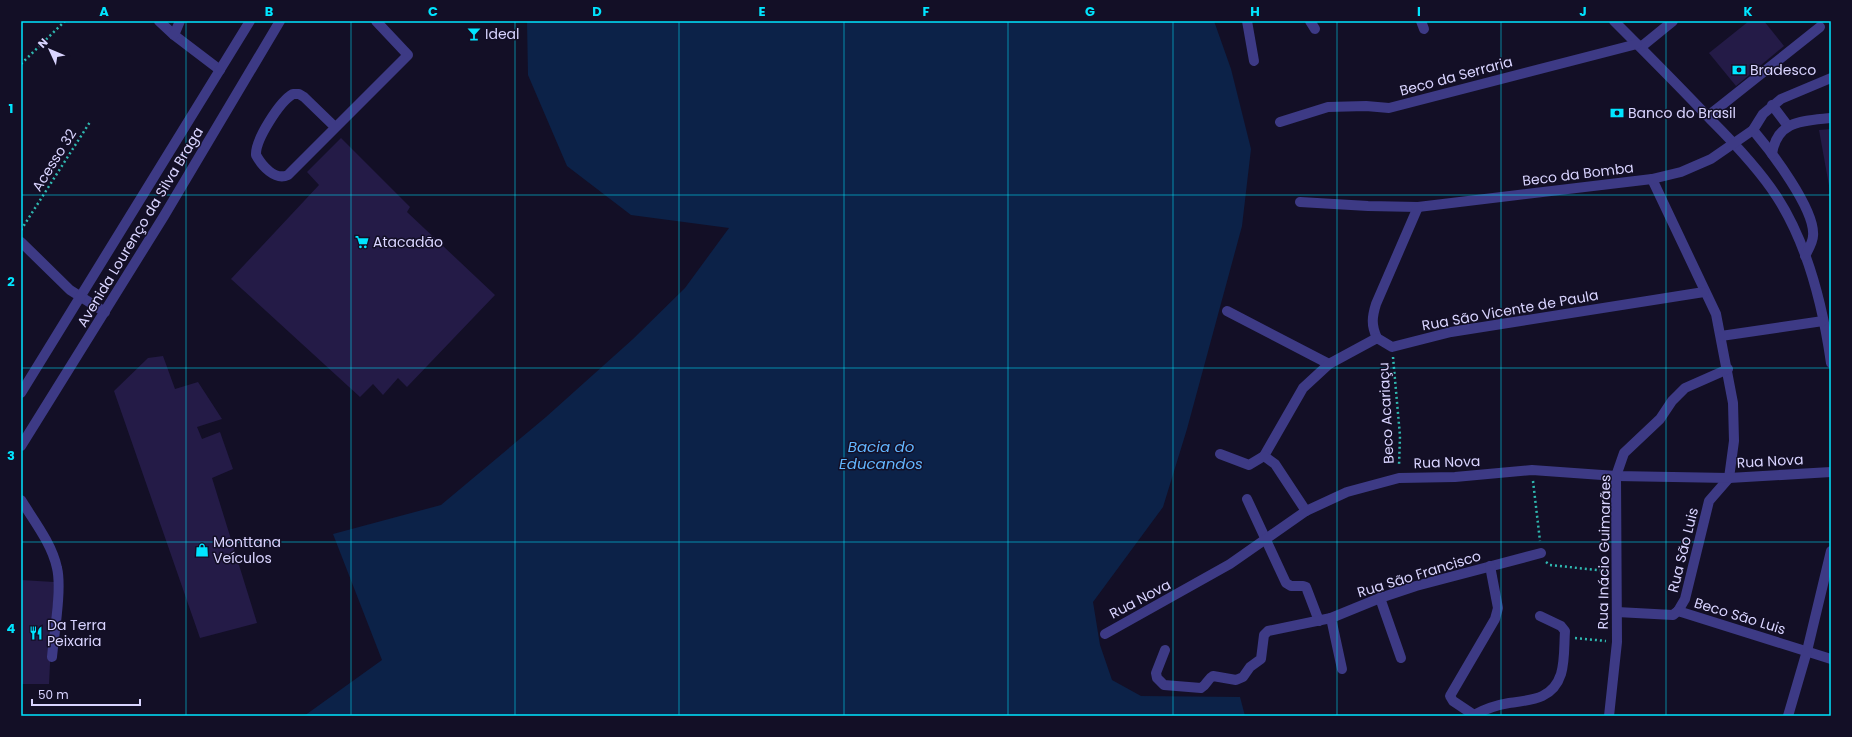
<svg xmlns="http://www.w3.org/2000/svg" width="1852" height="737" viewBox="0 0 1852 737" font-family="Poppins,sans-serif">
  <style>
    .water { fill: #0c2248 }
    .building { fill: #241b47 }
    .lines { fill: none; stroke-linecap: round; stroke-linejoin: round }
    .path { stroke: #2fb8b0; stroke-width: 2.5; stroke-dasharray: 2 3; stroke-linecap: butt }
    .minor { stroke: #3d3a85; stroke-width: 10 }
    .grid { fill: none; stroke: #00e5ff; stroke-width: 1; stroke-opacity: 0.55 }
    .labels { text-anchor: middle; stroke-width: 3; stroke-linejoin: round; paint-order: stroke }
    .poi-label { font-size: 14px; fill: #d9d4ff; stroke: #130f26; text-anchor: start }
    .street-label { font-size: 14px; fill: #d9d4ff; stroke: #130f26 }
    .water-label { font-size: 15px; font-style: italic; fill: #62b6ff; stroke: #130f26 }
    .neatline { fill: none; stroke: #00e5ff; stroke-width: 1.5 }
    .grid-label { font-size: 13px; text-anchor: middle; font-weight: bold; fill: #00e5ff }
  </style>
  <rect width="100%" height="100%" fill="#130f26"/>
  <polygon class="water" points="527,21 1214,21 1231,69 1251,149 1242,226 1187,429 1163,507 1093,602 1100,645 1112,680 1141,696 1240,697 1245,716 304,716 382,660 333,534 441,505 546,417 633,339 685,288 729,228 631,215 567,166 528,75"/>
  <g class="building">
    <polygon points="1749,21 1764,21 1784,46 1736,86 1709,53"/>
    <polygon points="1831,129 1831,191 1830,191 1819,130"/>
    <polygon points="341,138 410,207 407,212 495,295 407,387 398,378 383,395 373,384 360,397 231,279 319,185 307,172"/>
    <polygon points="163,356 175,389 198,382 222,419 197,427 202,439 220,432 233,469 212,478 257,623 200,638 114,391 148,358"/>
    <polygon points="21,580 54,582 49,684 21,684"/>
  </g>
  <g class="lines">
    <g class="path">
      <polyline points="21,64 65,21"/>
      <polyline points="21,230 90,122"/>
      <polyline points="1393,357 1400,436 1399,466"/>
      <polyline points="1533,481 1540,541"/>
      <polyline points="1546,562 1550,565 1606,571"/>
      <polyline points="1575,638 1606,641"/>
    </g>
    <g class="minor">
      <polyline points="159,21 174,35 220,70"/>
      <polyline points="1247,21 1254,61"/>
      <polyline points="1310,21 1315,29"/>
      <polyline points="1421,21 1424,29"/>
      <path d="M1614 21C1647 54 1680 87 1712 121 1735 144 1759 169 1777 197 1808 245 1823 307 1831 363"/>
      <polyline points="174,35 180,21"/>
      <polyline points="1641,47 1673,21"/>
      <polyline points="1772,105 1788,126"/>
      <polyline points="1708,116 1820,27"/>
      <polyline points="1280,122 1328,107 1366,106 1389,108 1637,44"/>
      <path d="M335 127 304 97 299 94H293C280 101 255 140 256 155 262 166 275 181 288 175L408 55 376 21"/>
      <path d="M1753 130C1770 150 1816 210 1813 236 1813 242 1808 250 1805 256"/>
      <path d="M1772 154C1777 120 1803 121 1831 118"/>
      <polyline points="1652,179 1716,314 1733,403 1734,441 1729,478"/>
      <polyline points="1300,202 1368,206 1418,207 1652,179 1681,172 1711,159 1753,130 1763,114 1781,99 1831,78"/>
      <polyline points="21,242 70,290 105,312"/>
      <polyline points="1227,311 1329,364"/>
      <polyline points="1721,336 1823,321"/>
      <path d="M1377 338C1371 325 1372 317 1376 304L1418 207"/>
      <polyline points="21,393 250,21"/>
      <polyline points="21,446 164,216 280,21"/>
      <polyline points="1220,454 1249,465 1264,456 1303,388 1329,364 1377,338 1392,347 1451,332 1704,292"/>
      <polyline points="1264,456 1275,464 1306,511"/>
      <polyline points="1247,499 1286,583 1291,586 1303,586 1306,587 1319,621"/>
      <path d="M21 500C34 521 52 544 57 568 62 588 54 635 52 657"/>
      <polyline points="1380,598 1401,658"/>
      <polyline points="1678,611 1685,599 1709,501 1729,478"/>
      <polyline points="1617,612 1673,615 1678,611 1831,659"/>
      <polyline points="1331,618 1342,669"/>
      <polyline points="1105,634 1230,564 1306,511 1347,492 1399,478 1455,477 1532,470 1616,476 1729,478 1831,472"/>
      <path d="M1165 650 1156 673 1157 678 1164 685 1201 688C1207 685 1207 679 1213 676L1236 680 1243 677 1250 667 1261 659 1264 635 1268 631 1331 618 1380 598 1416 586 1541 553"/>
      <polyline points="1474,715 1453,701 1450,696 1495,619 1498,608 1490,566"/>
      <path d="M1474 715C1485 709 1497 705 1509 703 1532 700 1553 699 1561 674 1565 661 1564 645 1565 631L1561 626 1540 616"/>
      <polyline points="1609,716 1617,642 1616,476 1624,453 1660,419 1672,401 1685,388 1728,369"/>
      <polyline points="1788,716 1807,651 1831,551"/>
    </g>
  </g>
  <path class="grid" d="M186 21V716M351 21V716M515 21V716M679 21V716M844 21V716M1008 21V716M1173 21V716M1337 21V716M1501 21V716M1666 21V716M21 195H1831M21 368H1831M21 542H1831"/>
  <defs>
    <g id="bar-bare" transform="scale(1.08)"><path d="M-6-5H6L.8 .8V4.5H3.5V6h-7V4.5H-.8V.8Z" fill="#00e5ff" stroke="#130f26" stroke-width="2.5" paint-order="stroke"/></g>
    <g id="bank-bare" transform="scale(1.08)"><path d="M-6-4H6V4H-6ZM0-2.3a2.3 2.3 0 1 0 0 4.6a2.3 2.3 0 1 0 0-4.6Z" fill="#00e5ff" stroke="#130f26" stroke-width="2.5" paint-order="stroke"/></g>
    <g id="supermarket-bare" transform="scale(1.08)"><path d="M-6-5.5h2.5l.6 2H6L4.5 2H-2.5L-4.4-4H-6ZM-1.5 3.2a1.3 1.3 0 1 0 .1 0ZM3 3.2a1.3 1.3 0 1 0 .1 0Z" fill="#00e5ff" stroke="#130f26" stroke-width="2.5" paint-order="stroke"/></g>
    <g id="shop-bare" transform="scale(1.08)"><path d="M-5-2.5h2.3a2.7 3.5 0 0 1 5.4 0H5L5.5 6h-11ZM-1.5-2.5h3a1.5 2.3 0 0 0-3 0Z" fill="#00e5ff" stroke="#130f26" stroke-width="2.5" paint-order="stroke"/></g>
    <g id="restaurant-bare" transform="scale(1.08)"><path d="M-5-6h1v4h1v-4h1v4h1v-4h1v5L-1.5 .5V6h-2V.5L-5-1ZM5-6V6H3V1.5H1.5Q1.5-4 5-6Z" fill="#00e5ff" stroke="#130f26" stroke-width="2.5" paint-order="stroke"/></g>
  </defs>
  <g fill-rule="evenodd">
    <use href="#bar-bare" x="474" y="34"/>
    <use href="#bank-bare" x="1739" y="70"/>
    <use href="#bank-bare" x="1617" y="113"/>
    <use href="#supermarket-bare" x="362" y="242"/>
    <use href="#shop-bare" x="202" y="550"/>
    <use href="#restaurant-bare" x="36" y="633"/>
  </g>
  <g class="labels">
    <g class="poi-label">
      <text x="485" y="39">Ideal</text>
      <text x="1750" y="75">Bradesco</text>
      <text x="1628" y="118">Banco do Brasil</text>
      <text x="373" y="247">Atacadão</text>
      <text x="213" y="547">Monttana<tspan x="213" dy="16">Veículos</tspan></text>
      <text x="47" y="630">Da Terra<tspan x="47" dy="16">Peixaria</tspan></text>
    </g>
    <g class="street-label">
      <text transform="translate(1456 76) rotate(-15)" y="5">Beco da Serraria</text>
      <text transform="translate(54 160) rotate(-58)" y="5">Acesso 32</text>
      <text transform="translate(1578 174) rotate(-7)" y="5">Beco da Bomba</text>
      <text transform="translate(140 227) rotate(-59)" y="5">Avenida Lourenço da Silva Braga</text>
      <text transform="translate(1510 310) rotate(-10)" y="5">Rua São Vicente de Paula</text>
      <text transform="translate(1386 413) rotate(-93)" y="5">Beco Acariaçu</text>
      <text transform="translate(1770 461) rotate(-3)" y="5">Rua Nova</text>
      <text transform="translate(1447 462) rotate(-2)" y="5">Rua Nova</text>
      <text transform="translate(1683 550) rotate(-76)" y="5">Rua São Luis</text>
      <text transform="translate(1604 552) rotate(-89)" y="5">Rua Inácio Guimarães</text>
      <text transform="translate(1419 574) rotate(-17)" y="5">Rua São Francisco</text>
      <text transform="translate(1140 599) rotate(-28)" y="5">Rua Nova</text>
      <text transform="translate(1740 616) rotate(17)" y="5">Beco São Luis</text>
    </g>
    <g class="water-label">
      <text x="881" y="452">Bacia do<tspan x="881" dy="17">Educandos</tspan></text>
    </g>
  </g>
  <rect width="1852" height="737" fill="none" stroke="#130f26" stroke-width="44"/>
  <g transform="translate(50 50) rotate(314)" stroke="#130f26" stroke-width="3" paint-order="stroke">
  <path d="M0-3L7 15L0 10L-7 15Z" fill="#d9d4ff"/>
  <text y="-6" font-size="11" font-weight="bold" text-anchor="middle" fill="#d9d4ff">N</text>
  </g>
  <path d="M32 699v6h108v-6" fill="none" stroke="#d9d4ff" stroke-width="2"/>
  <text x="38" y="699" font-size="12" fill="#d9d4ff" stroke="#130f26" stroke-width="3" paint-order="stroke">50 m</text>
  <rect x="22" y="22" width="1808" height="693" class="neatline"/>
  <g class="grid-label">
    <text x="104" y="16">A</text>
    <text x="269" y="16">B</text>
    <text x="433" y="16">C</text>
    <text x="597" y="16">D</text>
    <text x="762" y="16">E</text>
    <text x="926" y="16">F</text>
    <text x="1090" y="16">G</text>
    <text x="1255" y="16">H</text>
    <text x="1419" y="16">I</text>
    <text x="1583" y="16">J</text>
    <text x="1748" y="16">K</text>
    <text x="11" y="113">1</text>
    <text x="11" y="286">2</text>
    <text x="11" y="460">3</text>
    <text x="11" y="633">4</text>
  </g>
</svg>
